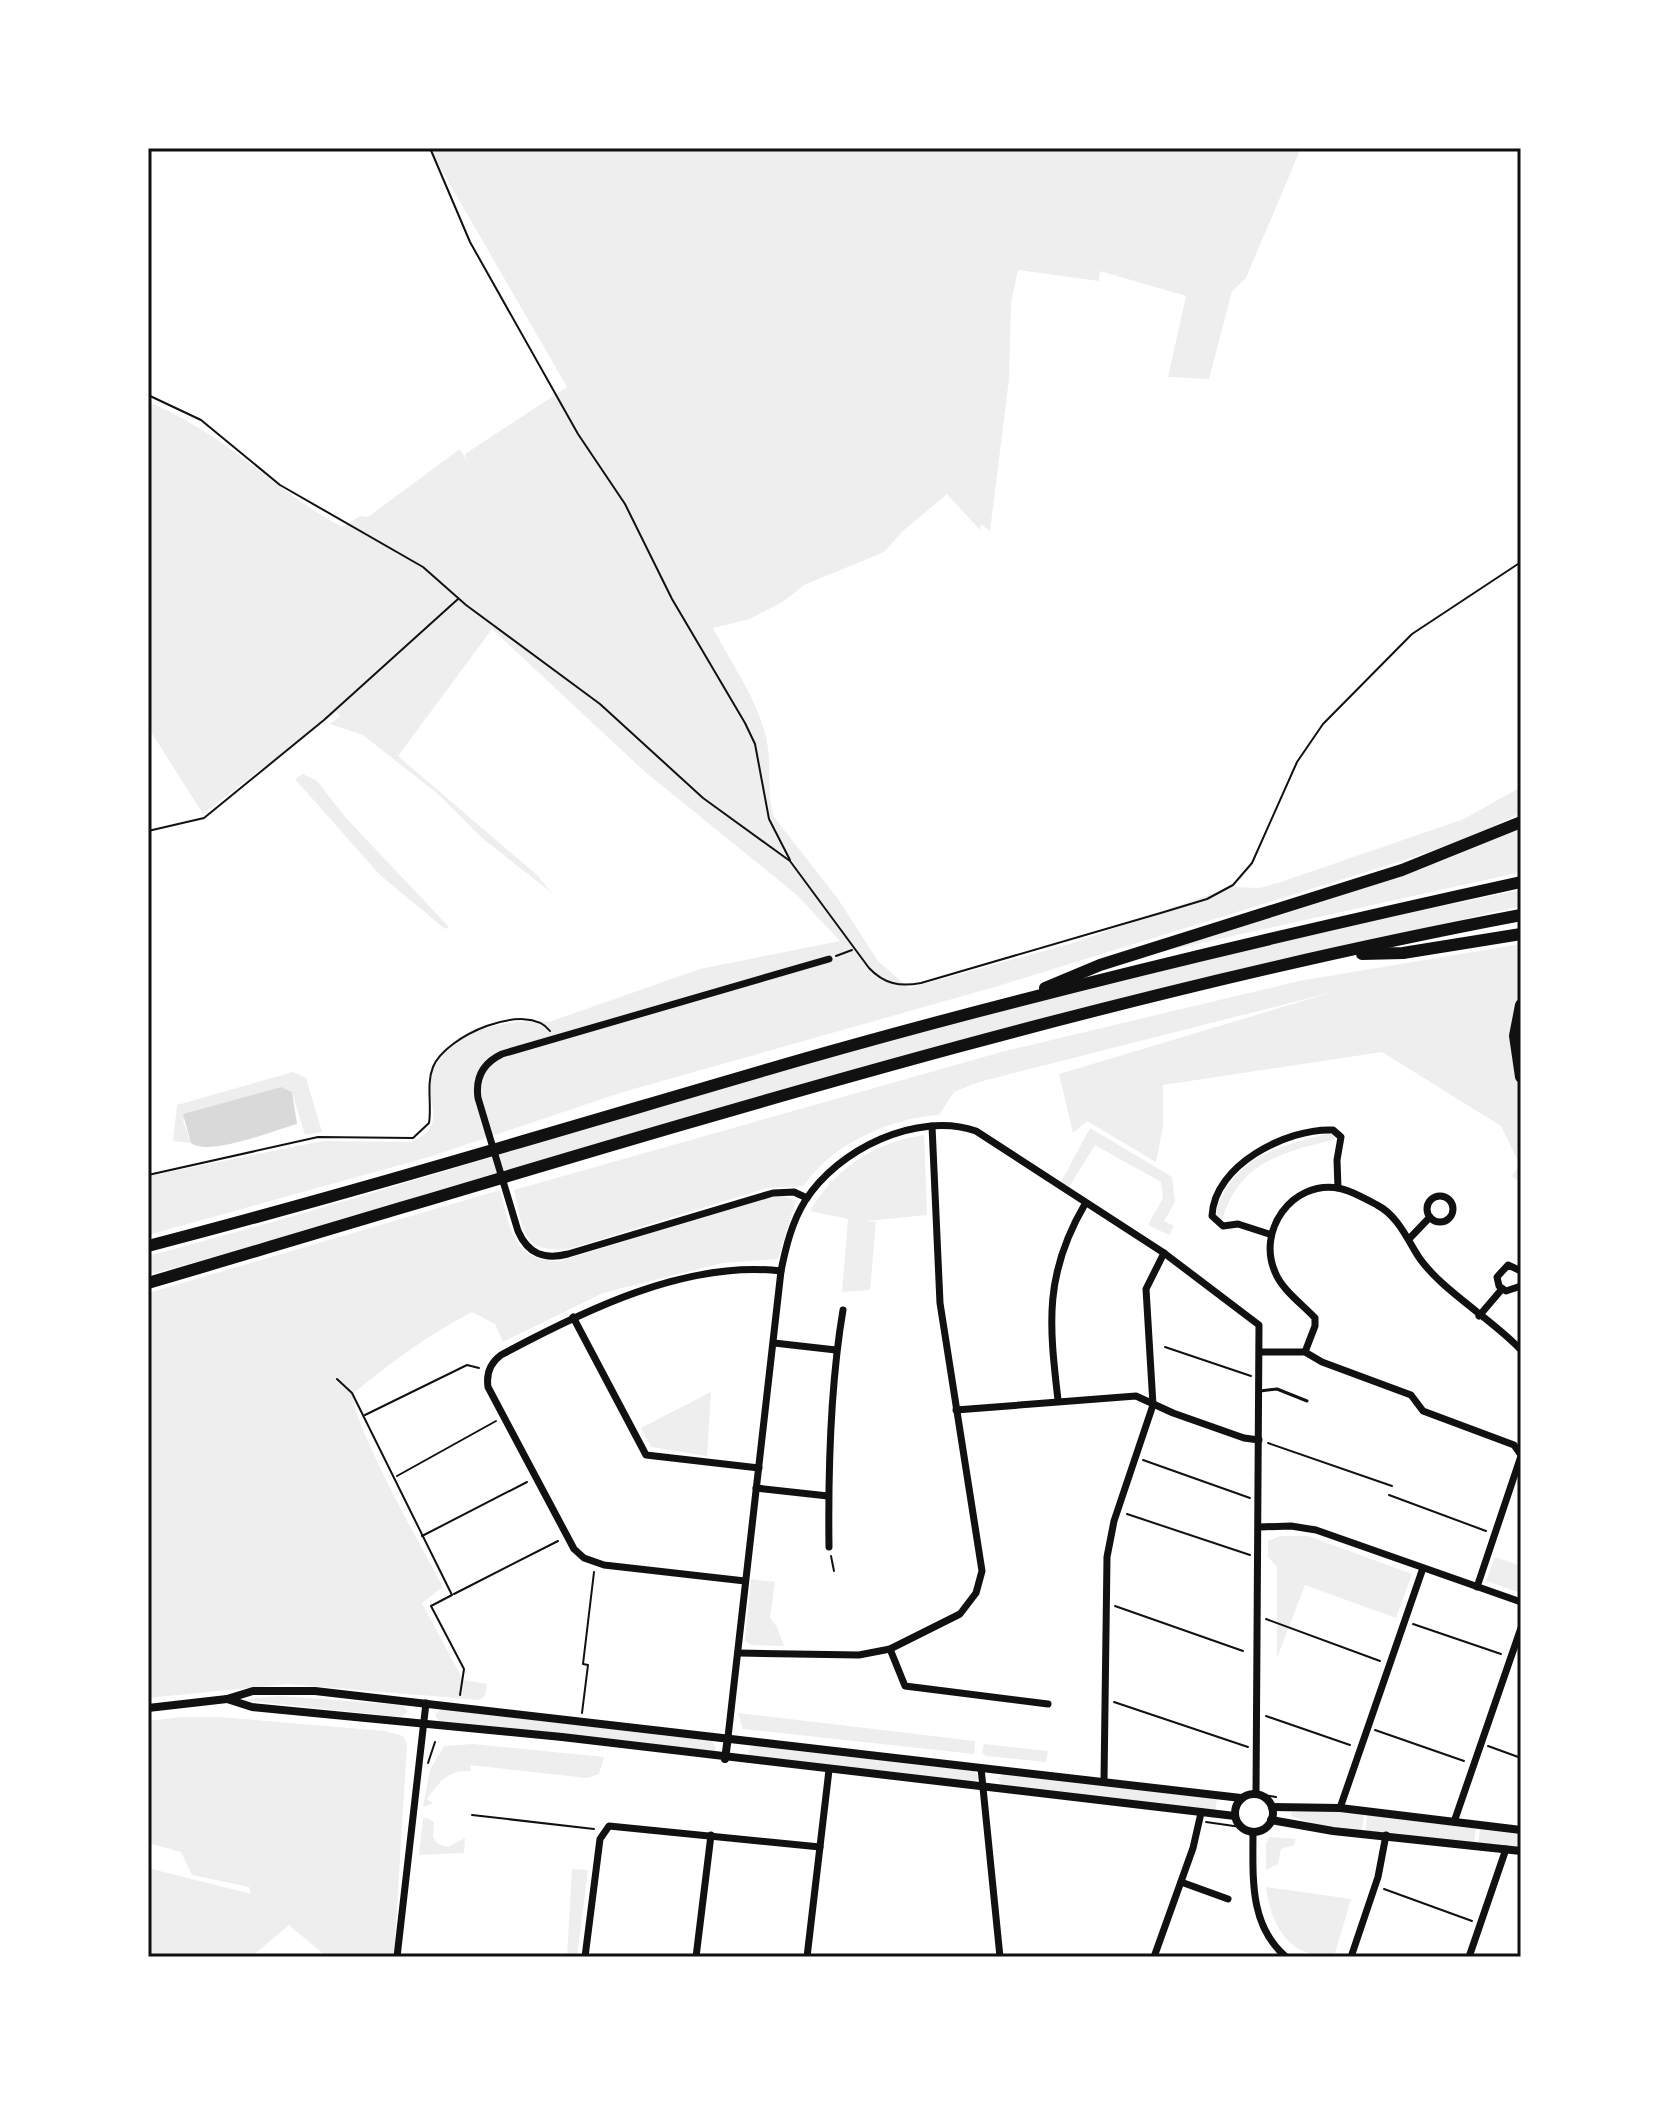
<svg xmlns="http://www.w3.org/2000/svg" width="1669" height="2105" viewBox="0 0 1669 2105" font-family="Cabin,sans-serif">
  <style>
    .green { fill: #eee }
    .water { fill: #d9d9d9 }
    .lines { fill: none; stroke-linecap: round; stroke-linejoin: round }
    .path { stroke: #111; stroke-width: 2 }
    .service { stroke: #111; stroke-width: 3 }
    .minor { stroke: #111; stroke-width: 7 }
    .tertiary { stroke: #111; stroke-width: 8 }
    .motorway { stroke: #111; stroke-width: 12 }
    .neatline { fill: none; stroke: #111; stroke-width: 3 }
  </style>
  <rect width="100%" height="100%" fill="#fff"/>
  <g class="green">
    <path d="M429 148H1301L1246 278 1232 291 1209 379 1168 377 1186 296 1100 271 1099 281 1018 270 1011 303 1009 379 990 531 981 524 980 530 947 494 903 531 884 552 804 585 784 601 750 619 713 628C731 663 760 703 767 742 772 767 766 791 774 817L838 899 878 961 909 988 1073 943 1231 887 1259 888 1278 883 1464 819 1521 787V813L1469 838 1408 859 998 986 623 1092 429 1157 148 1235V1176L323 1141 411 1142C448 1126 427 1107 430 1078 433 1032 514 1017 549 1022L700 969 840 941 797 895 644 771 492 629 398 756 537 875 552 893 482 838 439 795 363 735 330 724 340 716 336 712 203 814 148 727V402C227 434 270 488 342 527L360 516 368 517 460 449 467 461 465 454 567 387Z"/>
    <polygon points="303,774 317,781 345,817 449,927 445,929 380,875 295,779"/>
    <polygon points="1521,827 1521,872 1152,954 1442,861"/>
    <path d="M1521 890V906L1356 944 148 1275V1256C332 1208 514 1149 696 1095 968 1015 1244 945 1521 890Z"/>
    <path d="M1521 944V1183L1512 1176 1520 1165 1501 1126 1382 1052 1163 1085V1126L1156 1162 1087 1121 1073 1133 1059 1074 1333 992 979 1082 954 1092 939 1115C891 1118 831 1144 804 1186L767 1188 569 1249C521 1254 523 1229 514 1190L1005 1051 1299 981Z"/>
    <polygon points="293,1072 306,1078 322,1132 305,1135 292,1092 281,1087 183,1120 191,1143 173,1141 177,1105"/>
    <polygon points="1090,1128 1172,1177 1175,1202 1164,1221 1174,1226 1169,1235 1148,1225 1163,1198 1161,1182 1095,1145 1069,1187 1061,1182"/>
    <path d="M1330 1133 1336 1139C1284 1152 1238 1161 1222 1221L1217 1216C1216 1206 1219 1201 1224 1193 1247 1151 1288 1145 1330 1133Z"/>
    <path d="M924 1135 927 1215 866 1221 876 1222 870 1290 842 1292 848 1219 810 1211C834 1169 877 1141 924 1135Z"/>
    <path d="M500 1190C511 1229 511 1261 560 1261L776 1194 796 1200 778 1259 722 1263 603 1293 503 1342 495 1324 472 1312C428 1335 391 1362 354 1393 345 1411 429 1561 443 1587L422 1603 463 1680 487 1684 485 1696 479 1700 288 1684 148 1698V1293Z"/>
    <polygon points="711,1392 707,1456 651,1447 641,1428"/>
    <polygon points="1280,1536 1308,1536 1412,1574 1396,1618 1305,1585 1277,1658 1277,1567 1268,1557 1268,1541"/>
    <polygon points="1495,1557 1521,1566 1521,1593 1486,1581"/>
    <polygon points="751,1579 775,1582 770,1618 777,1627 784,1646 751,1645 745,1641"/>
    <polygon points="280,1696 403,1705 408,1712 400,1717 240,1700"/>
    <polygon points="441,1709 712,1741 716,1748 714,1751 439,1721 435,1715"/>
    <polygon points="738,1713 975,1741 974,1754 743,1729"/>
    <polygon points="182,1717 220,1717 385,1731 403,1736 407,1744 394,1957 327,1957 289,1925 251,1957 148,1957 148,1868 251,1894 249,1887 192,1875 181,1852 148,1843 148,1721"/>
    <path d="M473 1744 604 1757 599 1774 587 1778 470 1765 471 1771C448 1770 440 1781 427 1799L433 1803 423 1807 430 1770 444 1746Z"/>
    <polygon points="984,1744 1048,1751 1046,1762 987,1756 982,1753"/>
    <polygon points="754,1746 974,1771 979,1778 973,1783 749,1756 748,1751"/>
    <polygon points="1004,1773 1217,1799 1215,1812 1003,1787 998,1779"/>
    <polygon points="1330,1811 1364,1815 1362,1830 1317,1825 1291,1816 1292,1812"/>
    <polygon points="1367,1815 1476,1827 1474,1843 1366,1831"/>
    <polygon points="427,1818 434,1822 433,1837 438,1844 448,1847 465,1838 464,1853 419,1855 423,1819"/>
    <polygon points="1480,1828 1521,1833 1521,1848 1478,1844"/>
    <polygon points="1270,1837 1296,1839 1294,1845 1281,1849 1278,1864 1266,1870 1266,1843"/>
    <polygon points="572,1869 588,1870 577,1957 567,1957"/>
    <path d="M1266 1887 1351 1899 1334 1957C1289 1957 1272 1929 1266 1887Z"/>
  </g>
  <path class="water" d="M281 1087 292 1092 297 1124C275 1130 208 1157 191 1143L183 1114Z"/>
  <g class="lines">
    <g class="path">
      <polyline points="430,148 470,242 578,434 625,504 672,599 745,723 755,744 769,819 790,860"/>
      <path d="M148 395 201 420 280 485 423 567 466 605 600 704 703 798 790 861 869 968C884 984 900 987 921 983L1164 912 1207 899 1233 885 1252 863 1297 762 1323 724 1412 634 1521 562"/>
      <polyline points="148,831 204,818 324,720 458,599"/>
      <polyline points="836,956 852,950"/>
      <path d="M148 1175 318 1137 413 1138 429 1123C432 1105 426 1084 433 1067 445 1036 527 1000 550 1031"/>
      <polyline points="1165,1347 1251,1376"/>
      <polyline points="337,1379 352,1393 452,1595 431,1606 464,1669 460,1695"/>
      <polyline points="365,1415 467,1365 479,1368"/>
      <polyline points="1268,1443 1392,1486"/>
      <polyline points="1143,1460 1250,1498"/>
      <polyline points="397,1476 496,1421"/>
      <polyline points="1389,1495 1486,1531"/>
      <polyline points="1127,1514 1250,1555"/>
      <polyline points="422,1536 527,1482"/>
      <polyline points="831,1556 834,1571"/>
      <polyline points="454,1594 558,1541"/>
      <polyline points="1115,1606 1243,1651"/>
      <polyline points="1266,1619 1380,1661"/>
      <polyline points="1413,1624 1501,1654"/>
      <polyline points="1114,1702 1248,1747"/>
      <polyline points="582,1713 588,1665 583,1664 594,1572"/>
      <polyline points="1266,1716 1350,1745"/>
      <polyline points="1375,1730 1464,1761"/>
      <polyline points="1488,1746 1521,1758"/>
      <polyline points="428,1763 435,1742"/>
      <polyline points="1263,1795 1276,1797"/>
      <polyline points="472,1815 594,1829"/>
      <polyline points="1206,1822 1241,1827"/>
      <polyline points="1384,1889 1472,1921"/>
    </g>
    <polyline class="service" points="1260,1391 1277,1389 1307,1401"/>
    <g class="minor">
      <circle cx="1440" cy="1209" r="13"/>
      <path d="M807 1198 794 1192 773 1193 568 1254C544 1260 528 1254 518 1231L478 1098C475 1077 483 1063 502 1054L829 959"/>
      <path d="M1269 1234 1238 1224 1223 1226 1212 1216C1214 1165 1287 1128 1333 1130L1341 1137 1337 1160 1338 1188"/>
      <polyline points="1409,1239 1430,1217"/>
      <polyline points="1521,1271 1508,1265 1497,1277 1499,1286 1506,1291 1521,1286"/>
      <polyline points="1479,1316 1502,1289"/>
      <polyline points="573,1317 646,1455 759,1468"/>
      <polyline points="774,1343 836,1350"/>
      <polyline points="1260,1352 1305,1352 1322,1362 1411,1395 1423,1411 1514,1445 1521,1455"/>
      <path d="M1305 1352 1315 1326V1318C1302 1304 1282 1290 1275 1272 1257 1231 1291 1181 1338 1188 1350 1190 1366 1199 1377 1205 1395 1214 1405 1234 1415 1251 1435 1287 1493 1319 1521 1350"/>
      <path d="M1058 1400C1049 1323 1044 1274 1085 1204"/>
      <polyline points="956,1410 1136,1396 1173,1413 1244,1438 1259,1440"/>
      <polyline points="756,1488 828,1496"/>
      <polyline points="1259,1527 1291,1526 1316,1530 1521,1602"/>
      <path d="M829 1547C828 1469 830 1387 843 1310"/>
      <path d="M745 1581 604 1565 584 1558 574 1549 488 1387C486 1373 490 1363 501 1355 583 1311 686 1260 781 1271"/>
      <polyline points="1477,1587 1521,1456"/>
      <polyline points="890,1649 905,1686 1048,1704"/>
      <polyline points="739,1653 859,1655 890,1649 960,1614 976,1593 982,1571 940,1303 932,1126"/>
      <path d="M728 1737 781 1271C786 1246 792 1222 805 1201 838 1149 917 1111 976 1131L1164 1253 1259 1325 1256 1794"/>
      <polyline points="981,1768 1000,1957"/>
      <polyline points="1104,1780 1107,1557 1114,1521 1153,1405 1146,1289 1164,1253"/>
      <polyline points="1340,1808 1423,1568"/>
      <polyline points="1454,1822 1521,1628"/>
      <path d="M1253 1832C1253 1878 1249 1925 1286 1957"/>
      <polyline points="1181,1882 1228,1899"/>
      <polyline points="397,1957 426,1703"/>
      <polyline points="585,1957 600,1839 609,1826 820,1847"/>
      <polyline points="696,1957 711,1835"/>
      <polyline points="807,1957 829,1770"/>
      <polyline points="1154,1957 1193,1848 1201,1813"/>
      <polyline points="1351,1957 1378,1877 1386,1835"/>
      <polyline points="1469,1957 1506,1849"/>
    </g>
    <g class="tertiary">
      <polyline points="227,1699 252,1707 562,1737 1235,1816"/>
      <polyline points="148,1708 227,1699 253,1691 315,1691 1241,1798"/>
      <polyline points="725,1759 728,1737"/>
      <circle cx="1254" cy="1813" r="19"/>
      <polyline points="1272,1807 1340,1808 1521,1830"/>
      <polyline points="1271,1820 1333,1831 1521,1851"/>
    </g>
    <g class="motorway">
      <polyline points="1362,954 1403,953 1521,934"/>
      <polyline points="1045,988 1100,965 1402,870 1521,822"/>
      <polyline points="1521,1005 1515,1036 1521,1077"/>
      <path d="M148 1246C367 1189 583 1123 800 1060 1038 992 1279 935 1521 882"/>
      <path d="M148 1283C602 1150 1055 1003 1521 915"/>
    </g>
  </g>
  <rect width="1669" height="2105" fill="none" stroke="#ffffff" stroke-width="300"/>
  <rect x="150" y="150" width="1369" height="1805" class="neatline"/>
</svg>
